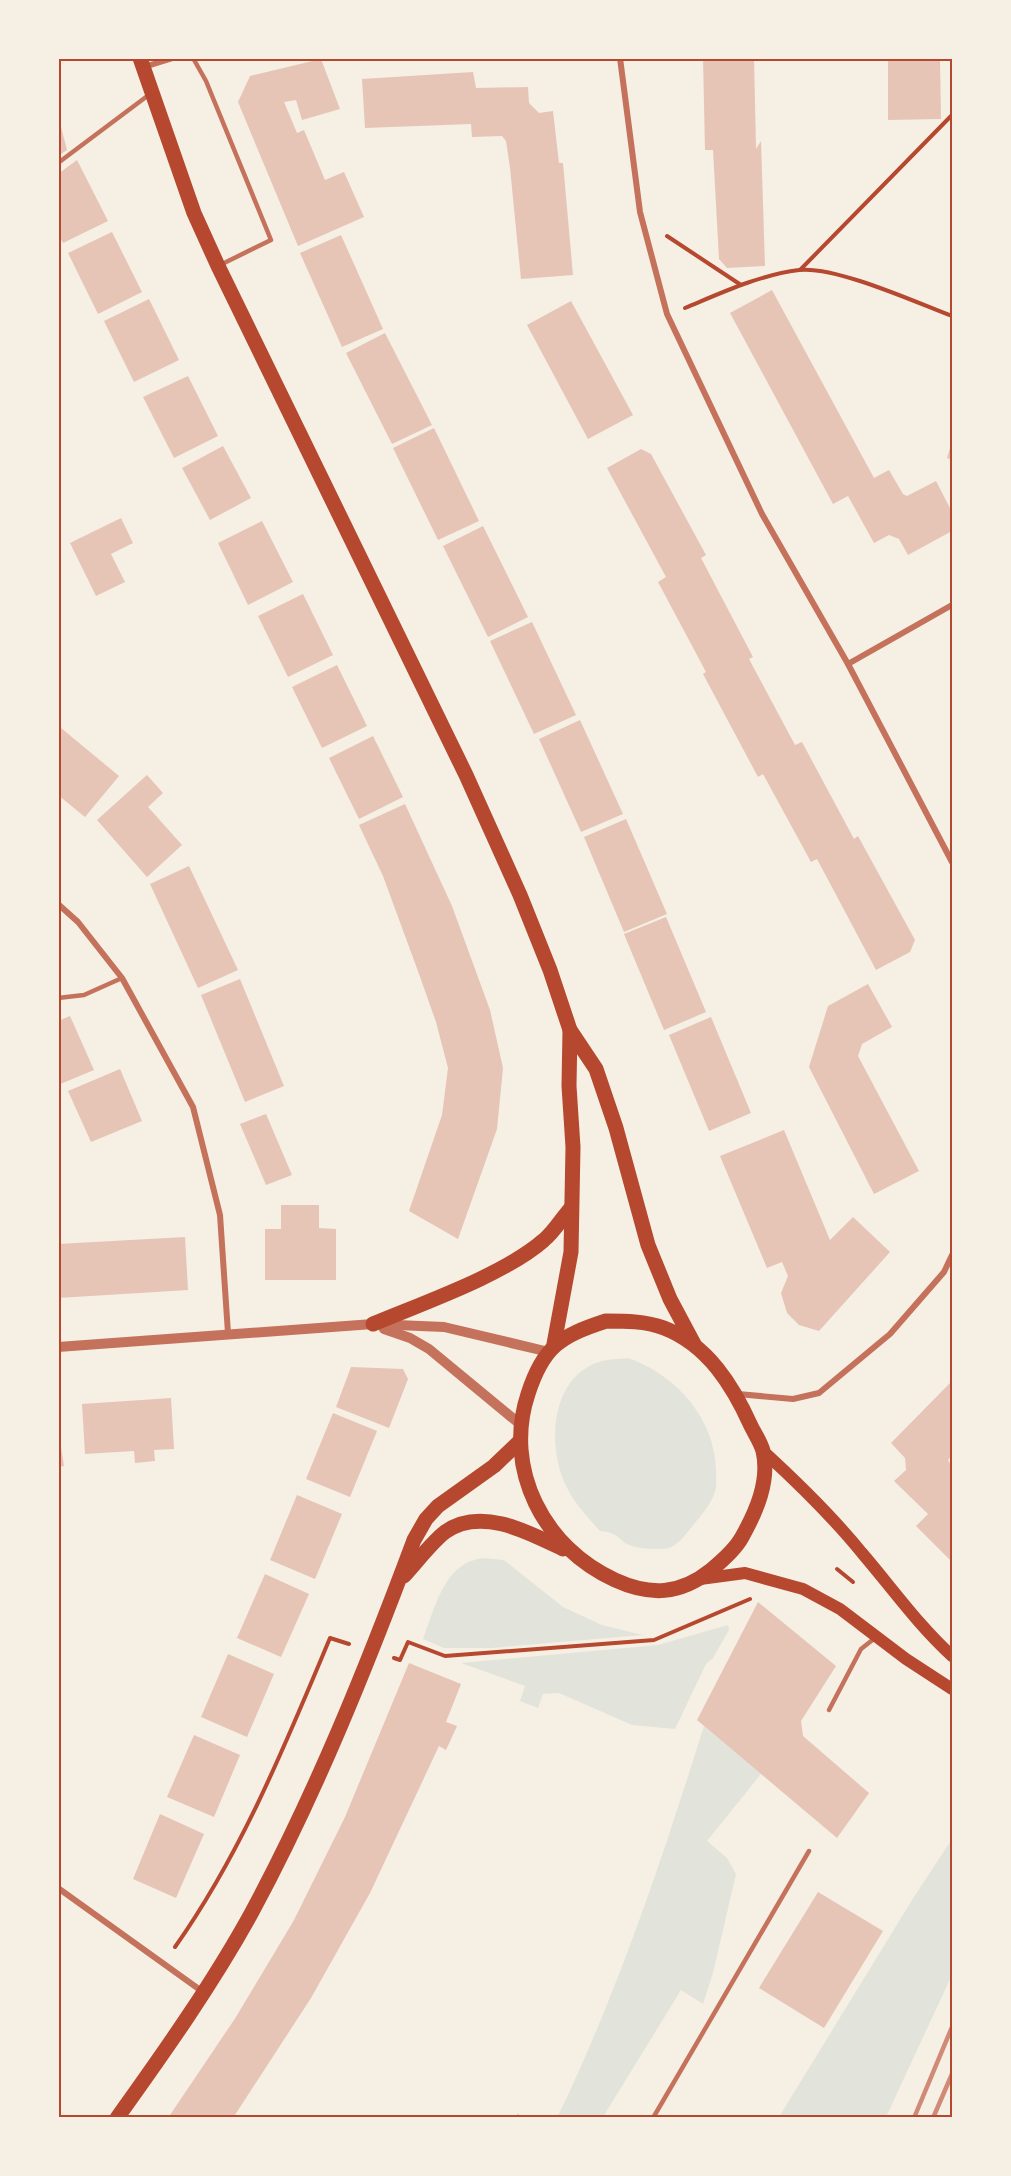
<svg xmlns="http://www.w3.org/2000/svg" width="1011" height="2176" viewBox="0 0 1011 2176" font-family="'Archivo Narrow',sans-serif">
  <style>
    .green { fill: #e2e4dc }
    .building { fill: #e6c5b7 }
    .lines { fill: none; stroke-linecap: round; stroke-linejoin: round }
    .path { stroke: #b5482f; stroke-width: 4 }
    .service { stroke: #c5725c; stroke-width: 4.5 }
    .minor { stroke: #c5725c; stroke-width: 6 }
    .tertiary { stroke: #c5725c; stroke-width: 10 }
    .secondary { stroke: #b5482f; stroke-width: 12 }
    .primary { stroke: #b5482f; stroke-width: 15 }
    .rail { stroke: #cf8b77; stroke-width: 4.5 }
    .neatline { fill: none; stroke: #b5482f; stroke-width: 2 }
  </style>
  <rect width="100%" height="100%" fill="#f6efe4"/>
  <g class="green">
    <path d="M628 1358C675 1374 715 1418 716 1470 716 1477 717 1486 715 1492 711 1504 703 1513 695 1523 687 1532 680 1544 669 1548 661 1550 640 1549 632 1546 618 1542 622 1533 600 1531 586 1515 571 1500 563 1479 548 1441 552 1380 596 1363 605 1359 618 1359 628 1358Z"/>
    <path d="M484 1558 504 1560 563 1607 602 1625 643 1635 492 1648H444L423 1639C436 1606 444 1562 484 1558Z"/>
    <polygon points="728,1625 729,1630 713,1658 706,1664 675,1729 632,1725 559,1693 543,1694 538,1708 520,1701 525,1686 461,1663 658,1645"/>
    <path d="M704 1726 761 1774 707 1841 727 1858 736 1874 713 1973 703 2004 681 1990 603 2117 557 2118C618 1992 662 1859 704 1726Z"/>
    <polygon points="952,1839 952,1975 886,2117 779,2117 912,1900"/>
  </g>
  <g class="building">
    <polygon points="703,58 754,58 756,149 761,141 765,266 727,268 719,259 713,150 705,150"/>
    <polygon points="888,58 940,58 941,119 888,120"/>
    <polygon points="321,59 340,109 302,120 296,100 284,102 297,133 304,130 325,180 344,172 364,217 298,246 238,102 250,76"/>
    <polygon points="473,72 476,88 528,87 529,103 539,113 553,111 559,163 563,163 573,275 521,279 510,168 506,141 502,136 472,137 471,124 365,128 362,79"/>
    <polygon points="59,119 67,150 58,156 58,120"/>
    <polygon points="77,160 108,221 63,243 58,234 58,174"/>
    <polygon points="112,232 142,292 98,314 68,253"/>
    <polygon points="341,235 383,329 342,347 300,253"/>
    <polygon points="772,290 874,478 889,470 903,494 907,496 936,481 952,512 952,531 908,555 899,539 889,535 874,543 848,496 833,504 730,313"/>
    <polygon points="149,299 179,360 134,382 104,321"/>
    <polygon points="571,301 633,415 588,439 527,325"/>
    <polygon points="385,333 432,425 392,444 346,353"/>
    <polygon points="188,376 218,436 174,458 143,397"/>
    <polygon points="434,428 479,521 438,540 393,448"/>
    <polygon points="952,441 952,460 947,458"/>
    <polygon points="223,446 251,498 210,520 182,468"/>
    <polygon points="641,449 651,454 706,555 701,558 753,657 749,659 795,745 802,742 854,839 858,836 915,940 910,952 876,970 817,859 811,862 763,774 758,777 703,674 706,672 658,582 666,577 607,468"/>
    <polygon points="121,518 133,543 111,554 125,582 96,596 70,543"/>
    <polygon points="262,521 293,582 248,605 218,543"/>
    <polygon points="483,526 528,617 488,637 443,546"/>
    <polygon points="303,594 333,655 288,677 258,616"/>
    <polygon points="532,622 576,715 534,734 490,641"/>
    <polygon points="337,665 367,726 322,748 292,687"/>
    <polygon points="580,720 623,814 581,832 539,739"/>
    <polygon points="61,728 119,776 85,817 58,795 58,731"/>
    <polygon points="373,736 403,797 359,819 329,758"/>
    <polygon points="147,775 163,793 148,807 182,845 147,877 97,820"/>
    <polygon points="405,804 452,906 490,1010 503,1068 497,1129 458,1239 409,1211 442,1115 448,1068 436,1022 419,974 383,876 359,825"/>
    <polygon points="626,819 667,914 624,932 584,837"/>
    <polygon points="189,866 238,970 198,988 150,884"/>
    <polygon points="666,917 706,1012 664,1030 624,934"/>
    <polygon points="240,979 284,1086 245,1102 201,995"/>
    <polygon points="868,984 892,1027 862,1044 858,1056 919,1171 874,1194 809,1067 828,1006"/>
    <polygon points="70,1016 94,1070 58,1085 58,1021"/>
    <polygon points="711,1017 751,1113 709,1131 669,1035"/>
    <polygon points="120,1069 142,1121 91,1142 68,1091"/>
    <polygon points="266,1114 292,1175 266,1185 240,1124"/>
    <polygon points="784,1130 830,1240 853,1217 890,1252 819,1331 799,1325 787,1313 781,1293 788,1276 782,1262 767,1268 720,1156"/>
    <polygon points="281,1205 319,1205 319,1228 336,1229 336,1280 265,1280 265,1229 281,1229"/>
    <polygon points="185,1237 188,1290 58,1298 58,1244"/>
    <polygon points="351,1367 403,1369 408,1379 389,1428 336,1407"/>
    <polygon points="952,1381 952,1455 948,1460 952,1467 952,1562 916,1526 928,1514 894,1481 906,1470 905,1458 891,1443"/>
    <polygon points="171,1398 174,1449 154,1450 155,1461 135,1463 134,1451 85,1454 82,1404"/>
    <polygon points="333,1413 377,1431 350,1497 306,1479"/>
    <polygon points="58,1428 64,1466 58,1467"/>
    <polygon points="297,1495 342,1514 315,1579 270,1560"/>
    <polygon points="265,1574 309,1594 281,1657 237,1638"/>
    <polygon points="758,1602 836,1666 801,1721 803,1736 869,1793 837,1838 697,1720"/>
    <polygon points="228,1654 274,1674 247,1737 201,1717"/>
    <polygon points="409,1663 461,1684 446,1722 457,1726 446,1750 439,1746 370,1893 311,1998 233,2118 168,2118 236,2017 294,1920 345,1817"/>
    <polygon points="194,1735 240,1755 214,1817 167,1797"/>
    <polygon points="160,1814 204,1834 176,1898 133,1879"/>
    <polygon points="818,1892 883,1931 824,2028 759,1988"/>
  </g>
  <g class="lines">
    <g class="path">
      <polyline points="667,236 741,285"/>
      <polyline points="801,269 952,115"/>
      <path d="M685 308C721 293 759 275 799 270 836 266 915 302 952 316"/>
      <polyline points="837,1569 853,1582"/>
      <polyline points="394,1658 400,1660 408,1642 445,1656 654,1640 750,1599"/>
      <path d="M175 1947C242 1852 285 1745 330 1638L349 1644"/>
    </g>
    <g class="service">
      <polyline points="193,58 206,81 271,240 220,265"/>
      <polyline points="58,163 150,94"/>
      <polyline points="58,998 84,995 122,978"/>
      <polyline points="829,1710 861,1649 875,1638"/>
      <polyline points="517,2118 518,2117"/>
      <polyline points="653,2118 809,1851"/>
    </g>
    <g class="minor">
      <polyline points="620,58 640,212 667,314 762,514 848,664 952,862"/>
      <polyline points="144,67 173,58"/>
      <polyline points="848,664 952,605"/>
      <polyline points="58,904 78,922 122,978 193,1107 220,1215 228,1333"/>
      <polyline points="738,1394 793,1399 819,1393 890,1334 944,1272 952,1255"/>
      <polyline points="58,1888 203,1992"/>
    </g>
    <g class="tertiary">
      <polyline points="384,1329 410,1338 429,1349 521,1425"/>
      <polyline points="58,1347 373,1324 444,1327 549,1352"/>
    </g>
    <g class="secondary">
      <path d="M763 1451C798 1483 832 1516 862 1553 892 1588 918 1625 952 1656"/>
      <polyline points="700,1579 745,1573 803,1589 840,1609 906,1659 952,1689"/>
    </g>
    <g class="primary">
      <polyline points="140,58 194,213 218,266 466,775 520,895 550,970 570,1030 596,1069 616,1128 648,1245 670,1299 694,1344"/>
      <path d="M606 1321C625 1321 645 1321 664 1328 708 1345 733 1386 751 1426 755 1434 761 1443 763 1451 770 1481 756 1512 742 1537 735 1550 722 1561 711 1570 680 1595 650 1596 615 1580 544 1548 503 1469 528 1394 543 1347 560 1336 606 1321Z"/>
      <path d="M373 1324C423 1303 504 1275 544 1240 554 1232 562 1218 571 1208"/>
      <polyline points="554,1344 571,1252 573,1147 569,1086 570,1030"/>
      <path d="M404 1576C417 1562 430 1544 445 1532 481 1506 530 1533 563 1549"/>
      <path d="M117 2118C165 2051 213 1983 252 1912 316 1793 367 1666 414 1540L426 1519 438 1506 494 1466 519 1442"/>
    </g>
    <g class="rail">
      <polyline points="914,2118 952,2027"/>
      <polyline points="933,2118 952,2074"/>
    </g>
  </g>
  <rect width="1011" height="2176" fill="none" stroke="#f6efe4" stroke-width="120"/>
  <rect x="60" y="60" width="891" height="2056" class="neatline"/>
</svg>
